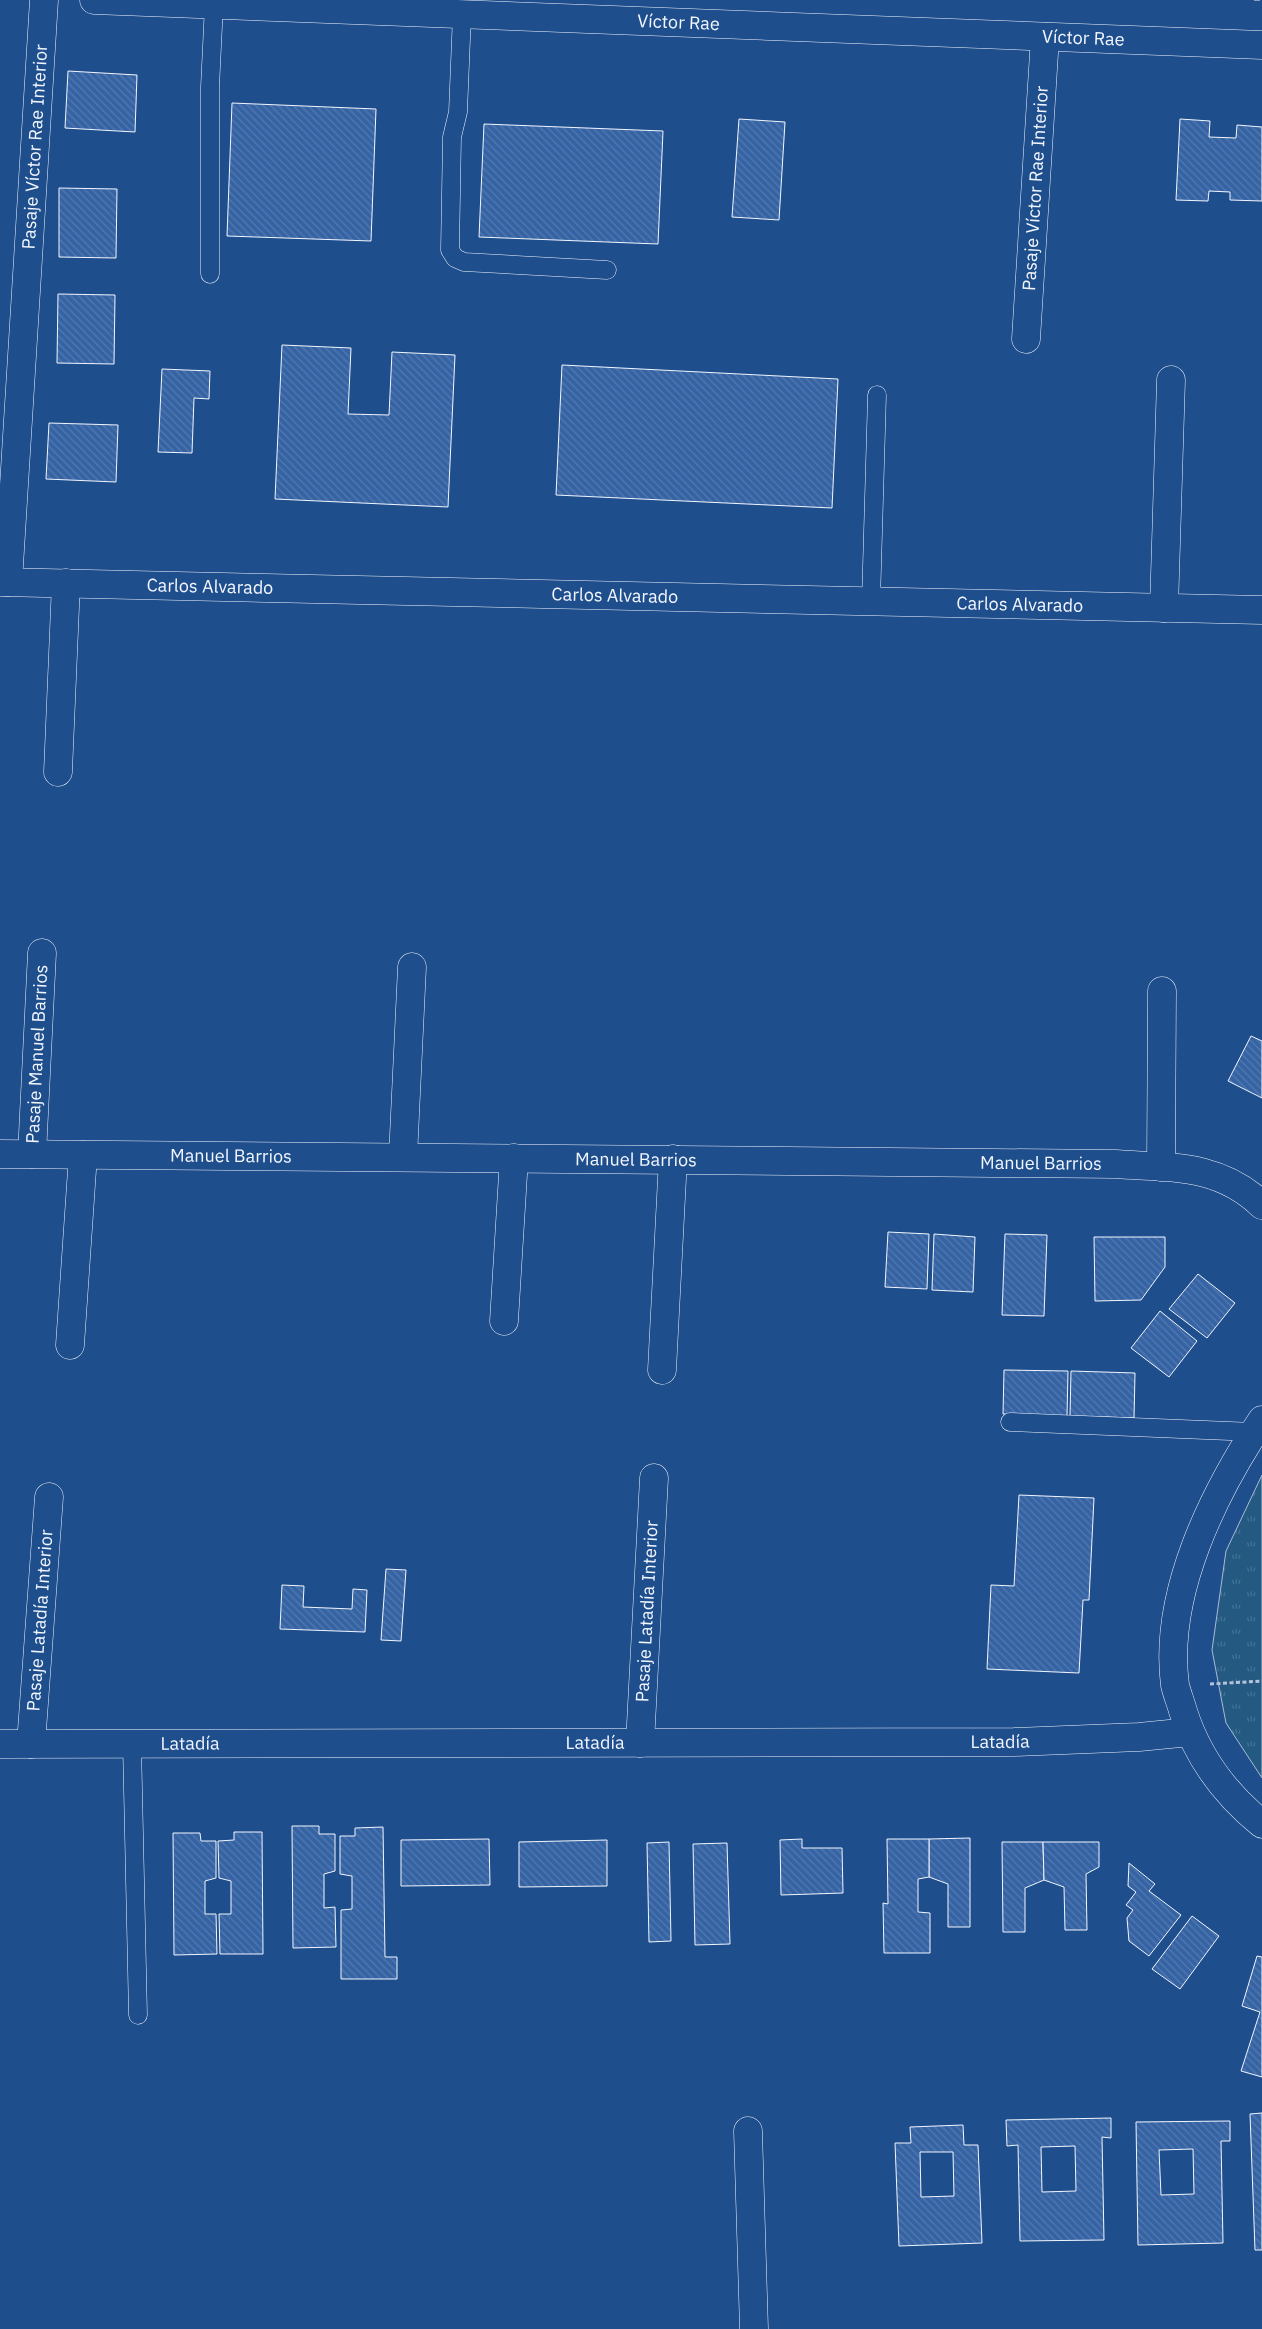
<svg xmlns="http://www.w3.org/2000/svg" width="1262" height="2329" viewBox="0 0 1262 2329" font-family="'IBM Plex Sans',sans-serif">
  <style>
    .grass { fill: url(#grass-tufts); stroke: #a8bbd7 }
    .building { fill: url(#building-back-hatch); stroke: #f2f6ff; fill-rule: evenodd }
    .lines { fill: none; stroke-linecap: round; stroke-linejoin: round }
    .lane-casing { stroke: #f2f6ff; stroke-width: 19 }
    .street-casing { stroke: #f2f6ff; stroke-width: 29 }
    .secondary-casing { stroke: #f2f6ff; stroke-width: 29 }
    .path { stroke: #b3c4dc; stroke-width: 3; stroke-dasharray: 4 2.5; stroke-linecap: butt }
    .lane { stroke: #1f4e8c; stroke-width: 18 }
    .street { stroke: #1f4e8c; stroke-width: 28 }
    .secondary { stroke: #1f4e8c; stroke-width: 28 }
    .fence { stroke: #f2f6ff; stroke-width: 1; stroke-dasharray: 6 2.5; stroke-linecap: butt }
    .labels { text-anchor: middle; stroke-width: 4; stroke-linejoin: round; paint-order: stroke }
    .street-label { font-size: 18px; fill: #f2f6ff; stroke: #1f4e8c }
  </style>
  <defs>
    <pattern id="grass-tufts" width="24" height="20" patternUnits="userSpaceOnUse" patternTransform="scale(1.25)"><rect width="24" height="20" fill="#245a82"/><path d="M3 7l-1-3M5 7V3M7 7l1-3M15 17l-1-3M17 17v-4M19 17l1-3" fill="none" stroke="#447295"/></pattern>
    <pattern id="building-back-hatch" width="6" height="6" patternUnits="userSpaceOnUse" patternTransform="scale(1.25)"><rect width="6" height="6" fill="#3563a3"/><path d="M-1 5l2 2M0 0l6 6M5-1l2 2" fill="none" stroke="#537ab1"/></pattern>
  </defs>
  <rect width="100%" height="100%" fill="#1f4e8c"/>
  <polygon class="grass" points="1262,1475 1262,1778 1226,1723 1212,1650 1226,1551"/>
  <g class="building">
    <polygon points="68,71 137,75 135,132 65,128"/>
    <polygon points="232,103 376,109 371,241 227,236"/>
    <polygon points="739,119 785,122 779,220 732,217"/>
    <polygon points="1180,119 1210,121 1209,137 1236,138 1237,125 1262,127 1262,201 1230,200 1230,192 1209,191 1208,201 1176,200"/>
    <polygon points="484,124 663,131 658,244 479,237"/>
    <polygon points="59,188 117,189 116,258 59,257"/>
    <polygon points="58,294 115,295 114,364 57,363"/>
    <polygon points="282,345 351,348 348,414 389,415 392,352 455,355 448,507 275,499"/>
    <polygon points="562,365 838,379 832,508 556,495"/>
    <polygon points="162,369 210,371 209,399 194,398 192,453 158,452"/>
    <polygon points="49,423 118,425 116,482 46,479"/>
    <polygon points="1251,1036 1262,1041 1262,1098 1228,1081"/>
    <polygon points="888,1232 929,1234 927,1289 885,1287"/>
    <polygon points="934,1234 975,1237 973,1292 932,1290"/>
    <polygon points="1005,1234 1047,1235 1044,1316 1002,1315"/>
    <polygon points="1094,1237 1165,1237 1165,1267 1141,1300 1095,1301"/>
    <polygon points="1198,1274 1235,1303 1207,1338 1169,1309"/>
    <polygon points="1160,1311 1197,1341 1169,1377 1131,1348"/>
    <polygon points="1004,1370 1068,1371 1067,1416 1003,1414"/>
    <polygon points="1071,1371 1135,1373 1134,1418 1070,1416"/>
    <polygon points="1019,1495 1094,1498 1089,1600 1083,1600 1079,1673 987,1669 991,1585 1014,1586"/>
    <polygon points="386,1569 406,1570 401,1641 381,1640"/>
    <polygon points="282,1585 304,1586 303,1607 352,1609 353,1589 367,1590 365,1632 280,1629"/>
    <polygon points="292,1826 319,1826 319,1834 335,1834 335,1871 324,1874 324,1908 335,1907 336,1947 293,1948"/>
    <polygon points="383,1827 385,1957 397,1957 397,1979 341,1979 341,1910 352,1909 352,1876 340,1874 340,1836 355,1836 355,1828"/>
    <polygon points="234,1832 262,1832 263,1954 220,1954 219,1914 231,1914 231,1881 219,1878 218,1841 234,1840"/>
    <polygon points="173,1833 200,1833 201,1841 216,1841 216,1878 205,1881 205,1914 216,1914 217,1954 174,1955"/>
    <polygon points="970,1838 970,1927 948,1927 948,1884 929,1877 929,1839"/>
    <polygon points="489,1839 490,1885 401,1886 401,1840"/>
    <polygon points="802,1839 802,1848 842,1848 843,1893 781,1895 780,1840"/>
    <polygon points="887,1839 929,1839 929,1877 918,1879 918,1912 930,1913 930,1953 884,1953 883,1903 888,1904"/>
    <polygon points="607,1840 607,1886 519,1887 519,1842"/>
    <polygon points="669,1842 671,1941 649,1942 647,1843"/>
    <polygon points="1002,1842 1043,1842 1044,1880 1025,1888 1025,1932 1003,1932"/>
    <polygon points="1043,1842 1099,1842 1099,1867 1086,1874 1087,1930 1065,1930 1064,1887 1044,1880"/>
    <polygon points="727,1843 730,1944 695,1945 693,1844"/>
    <polygon points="1129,1863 1155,1884 1149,1891 1181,1915 1149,1956 1129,1941 1127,1918 1133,1910 1126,1905 1136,1892 1128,1886"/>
    <polygon points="1192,1916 1219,1936 1180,1989 1152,1969"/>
    <polygon points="1257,1956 1262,1957 1262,2077 1241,2071 1260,2012 1242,2006"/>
    <polygon points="1262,2113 1262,2250 1255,2250 1250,2114"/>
    <path d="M1111 2118V2138L1102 2137 1104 2240 1020 2241 1018 2145 1007 2146 1006 2120ZM1075 2146 1076 2191 1042 2192 1041 2147Z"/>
    <path d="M1230 2121V2141H1221L1223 2243 1138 2245 1136 2122ZM1193 2149 1194 2194 1161 2195 1159 2150Z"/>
    <path d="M963 2125 964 2145H978L982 2243 899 2246 895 2143H911L910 2127ZM920 2152H953L954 2196 921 2197Z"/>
  </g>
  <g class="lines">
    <g class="lane-casing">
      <g id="lane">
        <polyline points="462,14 458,112 452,137 450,250 455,258 464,262 607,270"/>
        <polyline points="210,274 210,87 214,5"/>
        <polyline points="871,601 877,395"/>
        <polyline points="1010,1422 1254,1432"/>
        <polyline points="132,1744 138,2015"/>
      </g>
    </g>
    <g class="street-casing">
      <g id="street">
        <path id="s1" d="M94 0 1262 45"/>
        <path id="s2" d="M1026 339 1045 37"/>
        <path id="s3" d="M0 582 1262 610"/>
        <path id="s4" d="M8 582 44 0"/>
        <polyline points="1164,608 1171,380"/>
        <polyline points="58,772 66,583"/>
        <path id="s5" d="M0 1154 1115 1164C1170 1168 1218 1163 1262 1205"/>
        <path id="s6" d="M32 1154 42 953"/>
        <polyline points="403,1157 412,967"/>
        <polyline points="1161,1167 1162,991"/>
        <polyline points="504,1321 514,1158"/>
        <polyline points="70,1345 83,1155"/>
        <polyline points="662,1370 673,1159"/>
        <path id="s7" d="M640 1743 654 1478"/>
        <path id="s8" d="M31 1744 49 1497"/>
        <polyline points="748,2131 754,2329"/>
      </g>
    </g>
    <g class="secondary-casing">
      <g id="secondary">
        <path d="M1262 1420C1213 1494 1163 1594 1175 1685 1177 1694 1181 1703 1183 1711 1197 1756 1225 1794 1262 1824"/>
        <path id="s9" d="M0 1744 1014 1742 1139 1737 1190 1732"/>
      </g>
    </g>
    <polyline class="path" points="1210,1684 1262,1681"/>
    <use href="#lane" class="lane"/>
    <use href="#street" class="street"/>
    <use href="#secondary" class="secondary"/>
    <polyline class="fence" points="1254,0 1262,0"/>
  </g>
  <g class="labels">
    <g class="street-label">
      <text dy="6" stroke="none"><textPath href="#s1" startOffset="585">Víctor Rae</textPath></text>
      <text dy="6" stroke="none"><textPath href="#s1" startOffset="990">Víctor Rae</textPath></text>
      <text dy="6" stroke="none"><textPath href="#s4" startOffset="436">Pasaje Víctor Rae Interior</textPath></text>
      <text dy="6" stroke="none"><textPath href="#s2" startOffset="151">Pasaje Víctor Rae Interior</textPath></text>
      <text dy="6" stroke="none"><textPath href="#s3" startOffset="210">Carlos Alvarado</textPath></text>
      <text dy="6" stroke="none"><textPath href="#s3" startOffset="615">Carlos Alvarado</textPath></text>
      <text dy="6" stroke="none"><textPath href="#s3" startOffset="1020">Carlos Alvarado</textPath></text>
      <text dy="6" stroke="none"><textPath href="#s6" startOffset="100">Pasaje Manuel Barrios</textPath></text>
      <text dy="6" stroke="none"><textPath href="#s5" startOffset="231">Manuel Barrios</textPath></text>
      <text dy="6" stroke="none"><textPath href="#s5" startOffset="636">Manuel Barrios</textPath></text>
      <text dy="6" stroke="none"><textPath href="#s5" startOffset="1041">Manuel Barrios</textPath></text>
      <text dy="6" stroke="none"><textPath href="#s7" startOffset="132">Pasaje Latadía Interior</textPath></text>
      <text dy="6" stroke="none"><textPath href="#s8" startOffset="124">Pasaje Latadía Interior</textPath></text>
      <text dy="6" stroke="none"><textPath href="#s9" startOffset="1000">Latadía</textPath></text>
      <text dy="6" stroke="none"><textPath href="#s9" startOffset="190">Latadía</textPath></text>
      <text dy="6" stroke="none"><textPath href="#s9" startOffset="595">Latadía</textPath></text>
    </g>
  </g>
</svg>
